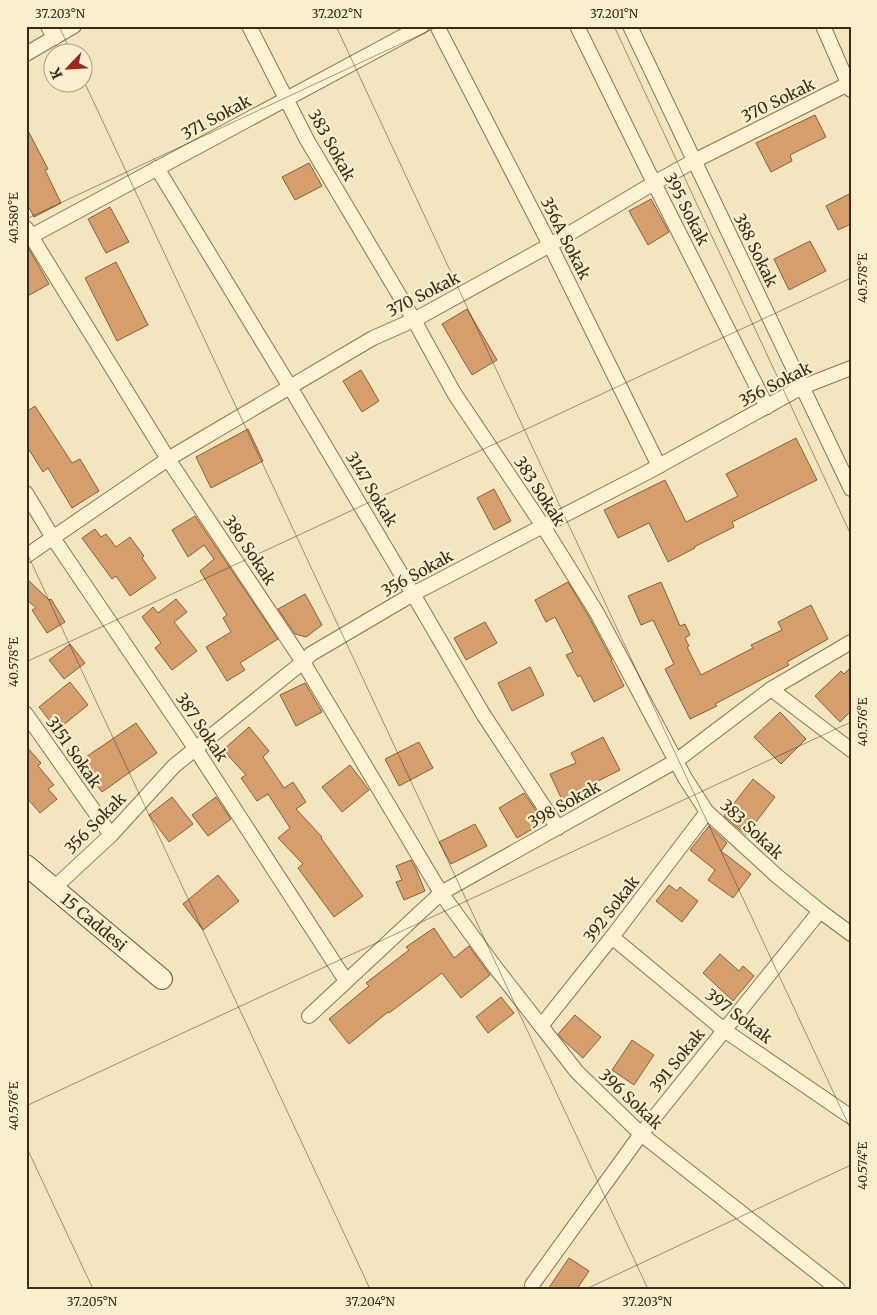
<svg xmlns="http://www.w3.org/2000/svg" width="877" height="1315" viewBox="0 0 877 1315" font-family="Merriweather,serif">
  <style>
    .building { fill: #d59e6e; stroke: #8e5e37 }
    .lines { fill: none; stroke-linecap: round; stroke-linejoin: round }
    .street-casing { stroke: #8c7554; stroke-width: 16 }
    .secondary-casing { stroke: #6e5537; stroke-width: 22 }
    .street { stroke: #fdf2d1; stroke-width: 14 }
    .secondary { stroke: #fdf2d1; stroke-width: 20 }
    .ticks { fill: none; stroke: #3a2b1a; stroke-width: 1; stroke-opacity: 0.45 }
    .labels { text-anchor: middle; stroke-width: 4.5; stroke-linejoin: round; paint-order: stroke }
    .street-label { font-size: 16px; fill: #3a2b1a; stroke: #f9efcd }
    .neatline { fill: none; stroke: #3a2b1a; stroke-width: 2 }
    .ticks-label { font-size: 12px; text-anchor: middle; fill: #3a2b1a }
  </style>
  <rect width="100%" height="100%" fill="#f3e5bd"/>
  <g class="building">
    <polygon points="815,115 826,137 790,155 792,161 771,172 756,143"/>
    <polygon points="26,127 48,169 45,170 61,203 34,217 26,202"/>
    <polygon points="309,163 322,186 295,200 282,177"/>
    <polygon points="851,193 851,224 838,230 826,206"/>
    <polygon points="651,199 669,232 648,245 629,211"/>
    <polygon points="110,207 129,242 106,253 88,219"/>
    <polygon points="810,241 826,271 789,290 774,259"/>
    <polygon points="28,247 49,284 26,297 26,248"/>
    <polygon points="116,262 148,325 117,341 85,278"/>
    <polygon points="467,309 497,360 472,375 442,324"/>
    <polygon points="361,370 379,401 362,412 343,381"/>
    <polygon points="35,406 72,463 80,459 99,491 72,508 48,468 43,472 26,445 26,412"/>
    <polygon points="248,429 263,461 211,488 196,457"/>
    <polygon points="796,438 817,480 732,522 734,527 694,547 695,548 668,562 649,523 618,538 604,510 665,480 686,522 738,496 726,474"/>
    <polygon points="494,489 511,521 494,530 477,498"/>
    <polygon points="195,516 278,639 240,663 245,670 227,681 206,647 231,632 223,618 227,615 200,571 214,559 204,545 188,557 172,530"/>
    <polygon points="95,529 101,537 106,534 116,547 130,537 144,556 142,558 156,578 130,596 116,576 112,579 82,538"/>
    <polygon points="26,578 49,600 51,599 65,622 47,633 32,610 36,608 26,599"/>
    <polygon points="568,582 589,617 612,660 611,660 624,686 594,702 580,675 578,677 566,655 573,652 555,617 546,622 535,600"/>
    <polygon points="661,582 680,626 685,624 690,635 685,638 689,646 687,647 701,675 753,648 751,645 782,630 778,622 811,605 828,639 787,662 789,665 715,704 717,706 690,719 665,669 674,664 653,620 641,625 628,596"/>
    <polygon points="305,594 322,625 306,637 295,634 278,609"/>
    <polygon points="176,599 187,612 174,622 197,651 172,670 155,648 161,643 142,617 153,607 158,613"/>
    <polygon points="485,622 497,643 466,660 454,638"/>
    <polygon points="70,644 85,663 64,679 49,660"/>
    <polygon points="530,667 544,695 512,711 498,683"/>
    <polygon points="851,667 851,711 840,722 815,696 841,671 844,674"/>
    <polygon points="70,682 88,705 57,730 39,707"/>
    <polygon points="305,683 322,712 296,726 280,695"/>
    <polygon points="780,712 806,739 781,764 754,737"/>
    <polygon points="136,723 157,753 102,792 80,761"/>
    <polygon points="249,727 269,751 263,757 284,788 293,782 306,802 296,809 322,837 321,838 363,896 334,917 298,868 303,864 278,838 290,828 268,794 257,801 241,778 246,775 223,750"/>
    <polygon points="603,737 620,770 582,789 582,791 562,800 550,774 576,763 571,753"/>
    <polygon points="419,742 433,768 399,786 385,759"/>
    <polygon points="26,746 41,763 38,766 54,785 48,789 57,799 40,813 26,797"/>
    <polygon points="350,765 369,790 342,812 322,787"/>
    <polygon points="753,779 775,797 746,835 724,816"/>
    <polygon points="524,793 544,822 517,838 499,808"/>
    <polygon points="172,797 193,824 169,842 149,815"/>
    <polygon points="216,797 231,819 208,836 192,815"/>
    <polygon points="475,824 487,846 451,864 439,842"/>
    <polygon points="709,826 727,843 721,851 751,874 733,898 708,880 715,870 690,850"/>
    <polygon points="411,860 416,869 425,891 404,900 396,882 402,880 396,866"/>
    <polygon points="218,875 239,901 203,930 183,904"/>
    <polygon points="669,885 677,891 680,887 698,901 682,922 656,901"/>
    <polygon points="434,928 454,958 469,946 490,975 461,998 442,973 389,1013 388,1012 349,1044 329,1019 369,986 366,983 409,950 406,947"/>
    <polygon points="720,954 739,971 743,966 754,976 733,1001 703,973"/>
    <polygon points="501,997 514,1013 488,1033 476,1017"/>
    <polygon points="575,1015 601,1037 583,1058 563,1040 558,1034"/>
    <polygon points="632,1040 654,1055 634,1085 612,1070"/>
    <polygon points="569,1258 589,1271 577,1289 548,1289"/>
  </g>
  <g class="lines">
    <g class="street-casing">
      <g id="street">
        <polyline points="48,26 54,38"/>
        <polyline points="249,26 307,140 414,320 454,393 543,526 597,613 685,778 707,812 777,876 820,911 851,934"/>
        <polyline points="437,26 550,245 659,466"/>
        <polyline points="577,26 654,183 767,407"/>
        <polyline points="630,26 851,489"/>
        <polyline points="823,26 851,90"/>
        <polyline points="26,54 74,26"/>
        <polyline points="157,168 290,387 413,594 483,714 558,828"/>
        <polyline points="26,228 168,459 303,662 441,893 495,967 577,1072 641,1134 838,1289"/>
        <polyline points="26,239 422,26"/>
        <polyline points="26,493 53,538 195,748 346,981"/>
        <polyline points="26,556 168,459 373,338 414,320 550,245 654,183 694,161 848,84"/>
        <polyline points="771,689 851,750"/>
        <polyline points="26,714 111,835"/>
        <polyline points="54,888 111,835 174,766 303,662 311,654 413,594 543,526 646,473 802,387 851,368"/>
        <polyline points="612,937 724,1030 851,1117"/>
        <polyline points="309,1016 441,893 676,761 771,689 851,642"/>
        <polyline points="541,1026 612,937 707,812"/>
        <polyline points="532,1285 641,1134 820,911"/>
      </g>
    </g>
    <g class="secondary-casing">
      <polyline id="secondary" points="26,865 162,979"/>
    </g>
    <use href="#street" class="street"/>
    <use href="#secondary" class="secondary"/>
  </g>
  <path class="ticks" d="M59 26 71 52M336 26 851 1130M614 26 851 535M82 77 648 1289M26 219 439 26M26 551 370 1289M26 662 851 278M26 1106 851 722M26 1146 93 1289M586 1289 851 1165"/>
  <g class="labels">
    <g class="street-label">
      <text transform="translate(778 100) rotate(-26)" y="6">370 Sokak</text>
      <text transform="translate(216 117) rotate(-28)" y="6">371 Sokak</text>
      <text transform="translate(332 145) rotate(61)" y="6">383 Sokak</text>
      <text transform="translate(687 209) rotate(63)" y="6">395 Sokak</text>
      <text transform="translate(566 238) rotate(63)" y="6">356A Sokak</text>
      <text transform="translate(756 250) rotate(64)" y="6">388 Sokak</text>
      <text transform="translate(423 294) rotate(-27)" y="6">370 Sokak</text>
      <text transform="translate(775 384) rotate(-27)" y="6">356 Sokak</text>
      <text transform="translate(372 489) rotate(59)" y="6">3147 Sokak</text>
      <text transform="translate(540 491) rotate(57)" y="6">383 Sokak</text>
      <text transform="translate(250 550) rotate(56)" y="6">386 Sokak</text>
      <text transform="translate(417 573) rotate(-29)" y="6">356 Sokak</text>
      <text transform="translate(202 727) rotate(56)" y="6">387 Sokak</text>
      <text transform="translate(74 752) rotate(55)" y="6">3151 Sokak</text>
      <text transform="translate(564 804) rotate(-29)" y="6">398 Sokak</text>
      <text transform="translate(95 823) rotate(-45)" y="6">356 Sokak</text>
      <text transform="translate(752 829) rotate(43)" y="6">383 Sokak</text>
      <text transform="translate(611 909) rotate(-52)" y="6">392 Sokak</text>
      <text transform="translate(94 922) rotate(40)" y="6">15 Caddesi</text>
      <text transform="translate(739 1016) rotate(37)" y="6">397 Sokak</text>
      <text transform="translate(677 1060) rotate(-51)" y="6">391 Sokak</text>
      <text transform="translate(631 1099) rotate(43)" y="6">396 Sokak</text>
    </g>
  </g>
  <rect width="877" height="1315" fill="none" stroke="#f9efcd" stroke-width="55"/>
  <g transform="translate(68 68) rotate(245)"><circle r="24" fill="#f9efcd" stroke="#ada185"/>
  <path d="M0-4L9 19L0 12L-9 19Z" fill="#a2231d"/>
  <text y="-8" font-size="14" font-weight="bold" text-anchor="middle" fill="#3a2b1a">K</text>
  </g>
  <rect x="28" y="28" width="822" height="1260" class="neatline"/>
  <g class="ticks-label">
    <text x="60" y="18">37.203°N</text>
    <text x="337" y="18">37.202°N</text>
    <text x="614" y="18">37.201°N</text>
    <text transform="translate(14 218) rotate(-90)" y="4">40.580°E</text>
    <text transform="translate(863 278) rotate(-90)" y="4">40.578°E</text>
    <text transform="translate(14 662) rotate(-90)" y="4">40.578°E</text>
    <text transform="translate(863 722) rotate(-90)" y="4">40.576°E</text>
    <text transform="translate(14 1106) rotate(-90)" y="4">40.576°E</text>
    <text transform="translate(863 1166) rotate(-90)" y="4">40.574°E</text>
    <text x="92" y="1306">37.205°N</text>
    <text x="370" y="1306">37.204°N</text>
    <text x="647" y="1306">37.203°N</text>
  </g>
</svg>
